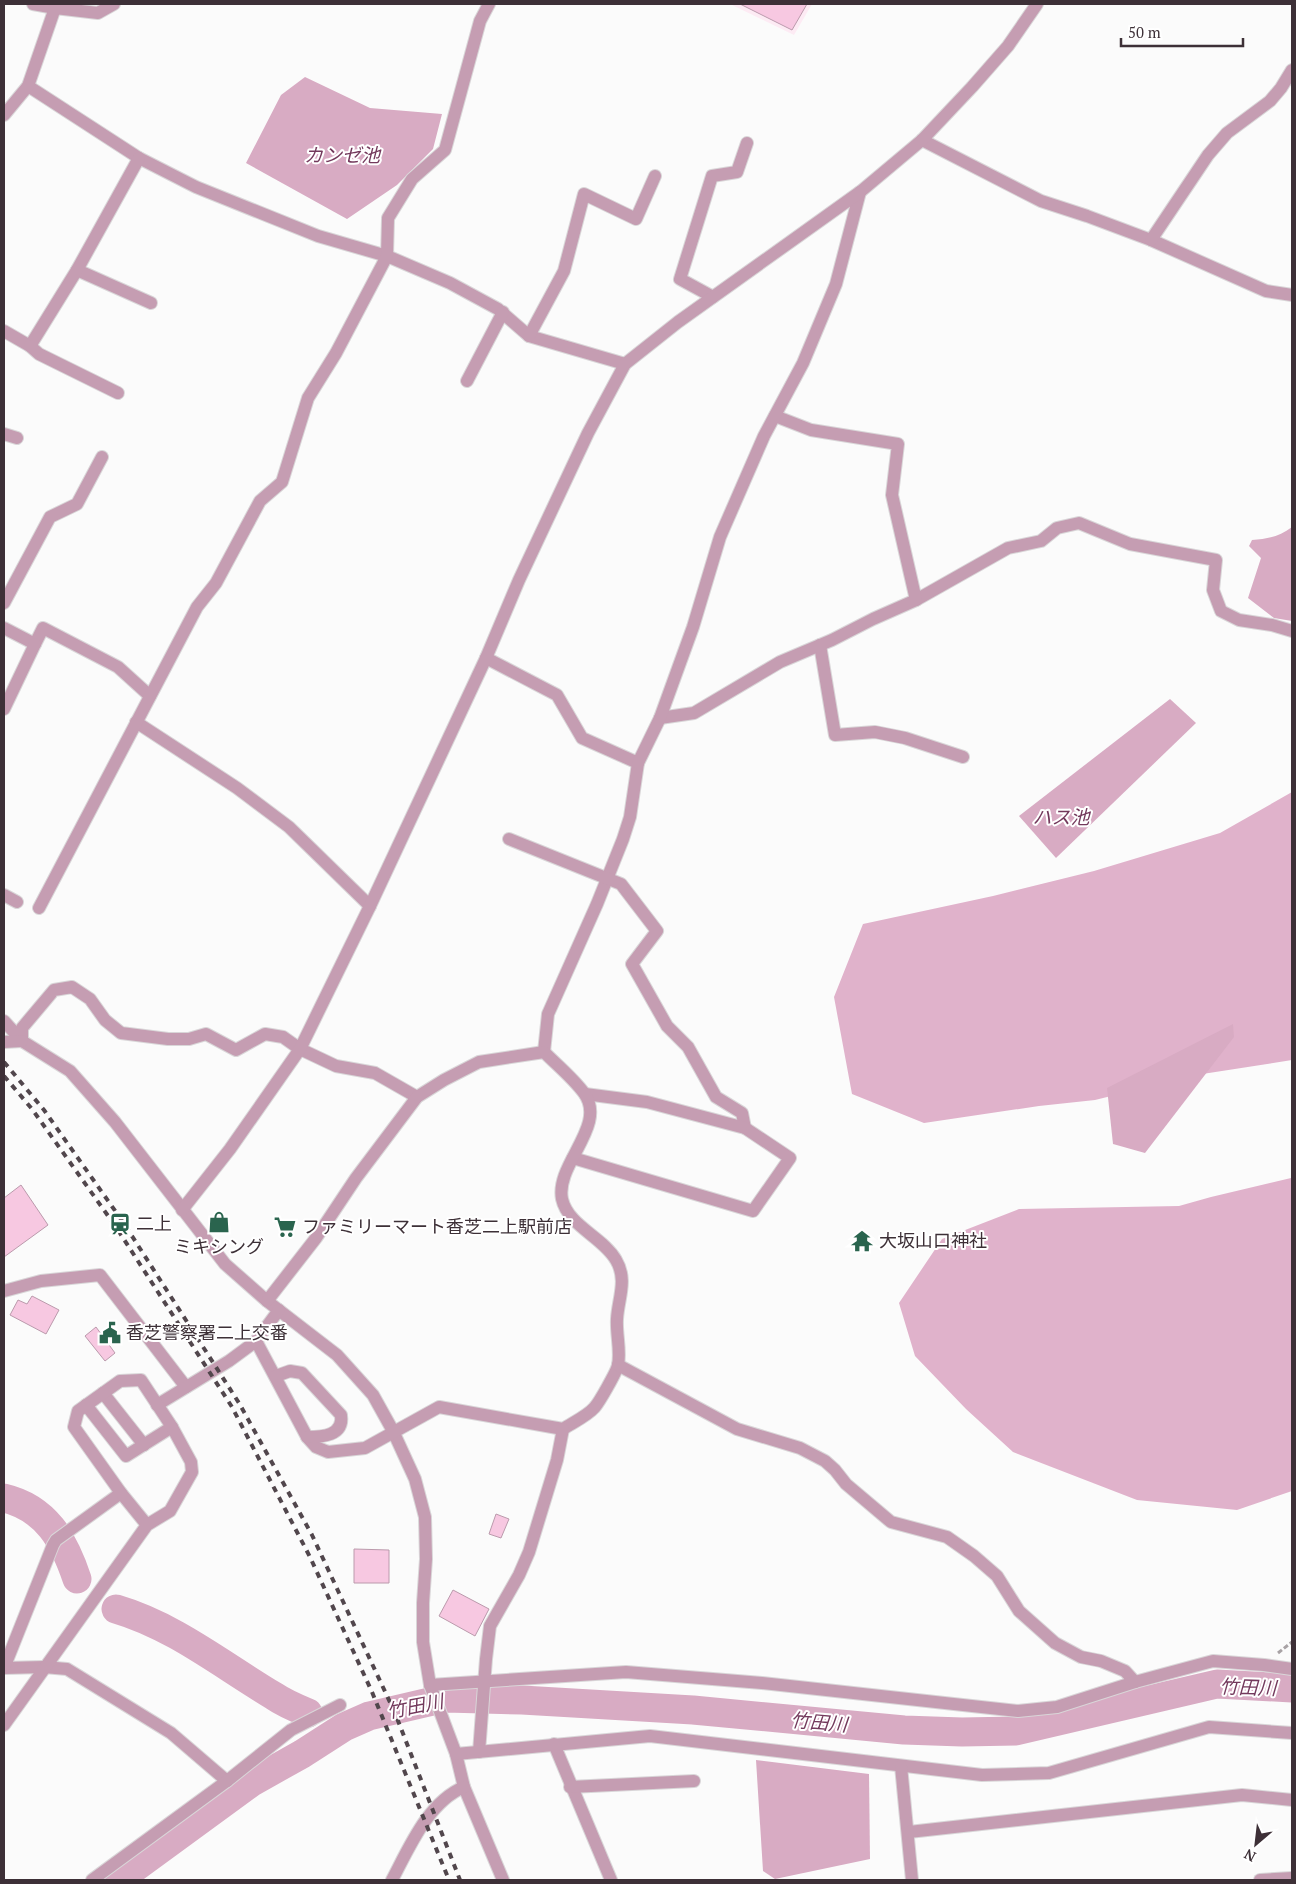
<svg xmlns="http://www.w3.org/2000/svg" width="1296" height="1884" viewBox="0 0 1296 1884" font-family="'PT Serif','Noto Sans JP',serif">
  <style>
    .built { fill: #fdebf4 }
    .forest { fill: #e0b2cb }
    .water { fill: #d8abc3 }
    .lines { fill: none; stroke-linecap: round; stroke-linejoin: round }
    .river { stroke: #d8abc3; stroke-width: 29 }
    .building { fill: #f7c8e1; stroke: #bb9aac }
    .minor-casing { stroke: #d9d6d8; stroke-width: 14 }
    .path { stroke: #a8a2a5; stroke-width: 3; stroke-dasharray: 5 2.5; stroke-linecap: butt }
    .minor { stroke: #c59db2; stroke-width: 12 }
    .rail { stroke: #51464c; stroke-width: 4; stroke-dasharray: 6 6; stroke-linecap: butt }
    .labels { text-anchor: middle; stroke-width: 4; stroke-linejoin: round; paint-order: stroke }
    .poi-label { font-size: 18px; fill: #3d3037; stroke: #fff; text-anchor: start }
    .water-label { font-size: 19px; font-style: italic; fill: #73395c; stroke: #fff }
  </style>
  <rect width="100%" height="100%" fill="#fbfbfb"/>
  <polygon class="built" points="730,4 812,4 794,35"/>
  <g class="forest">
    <polygon points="1292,792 1292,1060 1196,1075 1095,1100 1039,1106 924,1123 852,1094 834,997 863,924 993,896 1094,871 1220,833"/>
    <polygon points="1292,1175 1292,1491 1237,1510 1137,1500 1013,1452 966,1409 915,1356 899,1303 942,1239 1019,1209 1179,1206 1211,1197 1291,1178"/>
  </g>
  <g class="water">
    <polygon points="305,77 370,108 442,114 433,149 397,185 347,219 246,163 281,95"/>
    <path d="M1292 527V621L1274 618 1248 598 1261 558 1249 546 1252 540C1267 539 1279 537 1292 527Z"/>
    <polygon points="1170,699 1196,723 1056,858 1019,816"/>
    <polygon points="1233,1024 1234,1037 1145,1153 1113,1144 1107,1088"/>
    <polygon points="756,1760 869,1774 870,1859 775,1879 763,1871"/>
  </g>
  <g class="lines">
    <g class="river">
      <path d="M4 1498C46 1508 64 1540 77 1579"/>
      <path d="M116 1609C174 1626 222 1665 274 1696 284 1703 296 1708 308 1713"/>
      <polyline points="118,1880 252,1782 302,1754 344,1727 369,1716 446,1698 522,1700 693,1710 904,1730 962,1732 1016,1731 1217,1684 1292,1688"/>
    </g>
  </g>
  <g class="building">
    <polygon points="740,4 807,4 792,30"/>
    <polygon points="21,1185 48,1225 4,1257 4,1198"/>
    <polygon points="32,1296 59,1310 46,1334 10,1315 18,1300 27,1304"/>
    <polygon points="96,1327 115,1353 105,1361 85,1336"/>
    <polygon points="496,1514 509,1519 501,1538 489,1534"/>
    <polygon points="354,1549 389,1550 389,1583 354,1583"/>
    <polygon points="453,1590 489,1609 475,1636 439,1616"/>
  </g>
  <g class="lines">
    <g class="minor-casing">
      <g id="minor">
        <polyline points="33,4 55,8"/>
        <polyline points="28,86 139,158 196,187 318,236 387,256 450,283 498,309 529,336 625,364"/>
        <polyline points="4,115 28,86 55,8 98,13 114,4"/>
        <polyline points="922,140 1041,201 1087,216 1151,240 1266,291 1292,295"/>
        <polyline points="1151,240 1208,155 1227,133 1270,101 1281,88 1292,70"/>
        <polyline points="77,270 151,303"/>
        <polyline points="713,297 680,279 712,176 737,172 747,143"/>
        <polyline points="4,331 30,346 77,270 139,158"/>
        <polyline points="529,336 564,271 584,194 636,219 655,176"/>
        <polyline points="30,346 39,354 118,393"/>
        <polyline points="467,381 503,312"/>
        <polyline points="4,434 17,438"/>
        <polyline points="916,600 1008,548 1041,541 1057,528 1079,523 1130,544 1216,560 1213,590 1221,611 1239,620 1272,625 1292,631"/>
        <polyline points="4,603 50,517 77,504 102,457"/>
        <polyline points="4,628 35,644 43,628 118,667 150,696"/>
        <polyline points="820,645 835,735 875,732 905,738 963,757"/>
        <polyline points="486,658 557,695 582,738 638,763 630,817 623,839 597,904 548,1014 544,1052"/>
        <polyline points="4,709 35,644"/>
        <polyline points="660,718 694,713 780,662 832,640 873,619 916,600 892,495 898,444 811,430 775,416"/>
        <polyline points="136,722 237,788 289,827 370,906"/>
        <polyline points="638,763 660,718 693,627 720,537 764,436 803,363 836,284 860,192"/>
        <polyline points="509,839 621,884 657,931 632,964 667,1026 688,1047 716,1097 742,1113 745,1128"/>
        <polyline points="4,895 17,902"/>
        <polyline points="39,908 197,607 216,583 260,501 282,482 308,398 336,353 387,256 388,218 412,179 445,150 480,21 489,4"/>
        <polyline points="4,1021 22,1041 70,1071 115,1122 225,1264 267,1301 337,1355 373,1395 393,1431 415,1479 425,1517 426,1559 423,1603 423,1642 430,1685 456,1754 464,1787 503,1880"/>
        <polyline points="22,1041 22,1028 54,990 72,987 90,999 105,1020 121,1033 168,1039 189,1039 206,1034 236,1050 265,1034 283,1037 300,1049 336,1066 375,1073 417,1097"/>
        <polyline points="4,1042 22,1041"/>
        <polyline points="573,1158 753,1211 790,1158 745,1128 647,1102 585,1094"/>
        <polyline points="182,1210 230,1149 300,1049 370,906 486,658 519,580 588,433 625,364 678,322 860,192 922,140 972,87 1008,46 1037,4"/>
        <polyline points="4,1291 41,1281 100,1275 186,1387"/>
        <path d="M256 1341 307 1437 316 1447 328 1452 365 1448 439 1407 563 1429C572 1423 587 1416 594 1408 599 1403 617 1371 618 1365 621 1351 616 1334 617 1319 618 1299 628 1280 616 1260 603 1237 568 1226 562 1199 555 1164 608 1126 584 1093 573 1078 557 1065 544 1052L479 1062 444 1080 417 1097 356 1178 316 1238 267 1301"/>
        <polyline points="618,1365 737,1429 800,1448 825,1461 835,1470 846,1484 891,1522 947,1537 974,1556 997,1576 1019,1611 1055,1643 1081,1657 1101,1661 1125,1671 1135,1682"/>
        <path d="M276 1376 290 1371 302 1373 341 1415C344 1436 322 1437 307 1437"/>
        <polyline points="103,1393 144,1445"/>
        <polyline points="86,1405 126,1456 172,1427"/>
        <polyline points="157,1405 229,1361 256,1341 279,1310"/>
        <polyline points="4,1668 44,1667 67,1669 171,1733 227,1781"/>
        <polyline points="4,1668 53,1545 56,1540 121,1493"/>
        <polyline points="430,1685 626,1672 762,1683 1018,1711 1057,1707 1135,1682 1213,1661 1264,1665 1292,1669"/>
        <polyline points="4,1725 147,1525 170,1511 192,1472 191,1462 172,1427 141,1380 120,1381 78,1411 74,1427 121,1493 147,1525"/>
        <polyline points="554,1744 611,1880"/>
        <polyline points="479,1752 486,1659 490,1626 519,1575 529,1552 557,1460 563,1429"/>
        <polyline points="456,1754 650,1736 982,1775 1049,1773 1209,1727 1292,1733"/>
        <polyline points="901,1766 912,1880"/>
        <polyline points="570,1787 694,1781"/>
        <polyline points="909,1832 1242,1795 1292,1800"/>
        <polyline points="92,1880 227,1781 291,1730 340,1705"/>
        <path d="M392 1880C409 1848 428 1802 464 1787"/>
        <polyline points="1260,1880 1292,1878"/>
      </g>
    </g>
    <polyline class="path" points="1278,1653 1292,1642"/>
    <use href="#minor" class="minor"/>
    <g class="rail">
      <polyline points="4,1062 44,1110 123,1222 239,1403 312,1535 395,1713 460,1880"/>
      <polyline points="4,1076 32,1109 116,1227 232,1407 310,1557 372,1692 449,1880"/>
    </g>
  </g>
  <defs>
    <g id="shop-bare" transform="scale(1.725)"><path d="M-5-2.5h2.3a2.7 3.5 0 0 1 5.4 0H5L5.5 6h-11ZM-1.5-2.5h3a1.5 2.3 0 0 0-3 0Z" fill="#2a644e" stroke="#fff" stroke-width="2.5" paint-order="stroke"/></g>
    <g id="station-bare" transform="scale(1.725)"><path d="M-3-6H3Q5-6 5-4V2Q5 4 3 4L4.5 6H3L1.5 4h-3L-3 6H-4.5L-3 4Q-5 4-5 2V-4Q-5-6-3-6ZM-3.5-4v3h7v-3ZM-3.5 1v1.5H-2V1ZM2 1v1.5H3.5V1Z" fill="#2a644e" stroke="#fff" stroke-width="2.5" paint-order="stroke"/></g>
    <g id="supermarket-bare" transform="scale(1.725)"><path d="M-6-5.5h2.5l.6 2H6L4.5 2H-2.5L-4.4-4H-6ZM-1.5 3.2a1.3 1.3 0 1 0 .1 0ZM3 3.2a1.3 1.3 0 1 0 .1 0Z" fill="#2a644e" stroke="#fff" stroke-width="2.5" paint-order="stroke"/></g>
    <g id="temple-bare" transform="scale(1.725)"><path d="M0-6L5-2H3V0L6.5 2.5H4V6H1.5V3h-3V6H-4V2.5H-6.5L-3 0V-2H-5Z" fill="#2a644e" stroke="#fff" stroke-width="2.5" paint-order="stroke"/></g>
    <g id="civic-bare" transform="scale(1.725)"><path d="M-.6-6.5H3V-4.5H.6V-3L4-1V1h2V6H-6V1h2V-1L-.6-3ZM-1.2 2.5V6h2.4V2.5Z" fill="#2a644e" stroke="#fff" stroke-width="2.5" paint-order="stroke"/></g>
  </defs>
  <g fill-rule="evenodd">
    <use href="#shop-bare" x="219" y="1222"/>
    <use href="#station-bare" x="120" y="1224"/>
    <use href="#supermarket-bare" x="285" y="1227"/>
    <use href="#temple-bare" x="862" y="1241"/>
    <use href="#civic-bare" x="110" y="1333"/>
  </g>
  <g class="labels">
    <g class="poi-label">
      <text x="136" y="1230">二上</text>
      <text x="302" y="1233">ファミリーマート香芝二上駅前店</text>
      <text x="879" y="1247">大坂山口神社</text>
      <text x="219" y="1253" text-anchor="middle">ミキシング</text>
      <text x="126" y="1339">香芝警察署二上交番</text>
    </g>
    <g class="water-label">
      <text x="342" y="162">カンゼ池</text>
      <text x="1061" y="824">ハス池</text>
      <text transform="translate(1248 1687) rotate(2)" y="7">竹田川</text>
      <text transform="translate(415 1706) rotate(-11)" y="7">竹田川</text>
      <text transform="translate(819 1722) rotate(5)" y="7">竹田川</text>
    </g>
  </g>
  <rect width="1296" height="1884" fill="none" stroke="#3d3037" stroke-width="10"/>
  <g transform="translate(1256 1844) rotate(208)" stroke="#ffffff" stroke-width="4" paint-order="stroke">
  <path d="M0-4L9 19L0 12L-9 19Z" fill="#3d3037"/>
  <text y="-8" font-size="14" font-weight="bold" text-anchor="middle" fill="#3d3037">N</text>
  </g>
  <path d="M1121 38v8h122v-8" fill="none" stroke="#3d3037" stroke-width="2.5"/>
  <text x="1128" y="38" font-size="15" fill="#3d3037" stroke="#ffffff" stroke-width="4" paint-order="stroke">50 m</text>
</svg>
